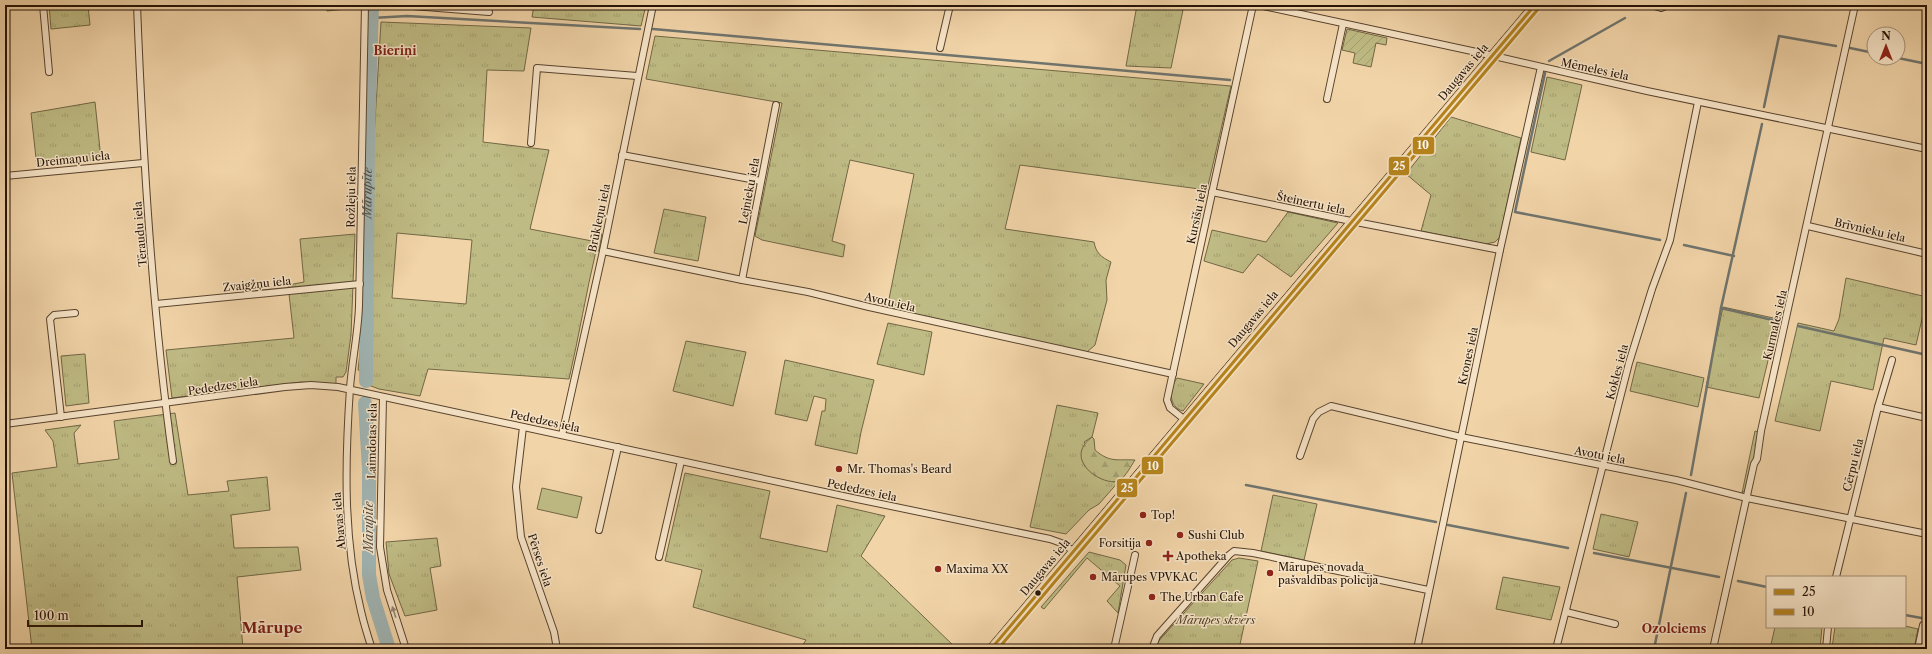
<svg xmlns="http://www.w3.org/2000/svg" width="1932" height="654" viewBox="0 0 1932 654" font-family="'Libre Caslon Text',serif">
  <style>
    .grass { fill: url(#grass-tufts); stroke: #726745; fill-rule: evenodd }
    .forest { fill: url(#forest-firs); stroke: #726745 }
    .garden { fill: url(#garden-furrows); stroke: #726745 }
    .pitch { fill: #bfbb84; stroke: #726745 }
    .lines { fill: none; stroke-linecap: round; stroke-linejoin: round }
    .stream { stroke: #6f746e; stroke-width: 2.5 }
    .river { stroke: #a0b5b4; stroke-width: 14 }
    .minor-casing { stroke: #58432e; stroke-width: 8 }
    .primary-casing { stroke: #251306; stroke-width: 10 }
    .minor { stroke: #f6e3c6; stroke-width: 6 }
    .primary { stroke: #f1d4a8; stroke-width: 9 }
    .bus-1-casing { stroke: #f6e3c6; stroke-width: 6 }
    .bus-2-casing { stroke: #f6e3c6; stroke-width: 6 }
    .bus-1 { stroke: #b6841d; stroke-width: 3 }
    .bus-2 { stroke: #b6841d; stroke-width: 3 }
    .oneway { fill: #988570 }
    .poi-dot { fill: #8f2418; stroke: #f6e3c6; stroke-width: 1.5 }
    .bus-dot { fill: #251306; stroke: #f6e3c6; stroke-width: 1.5 }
    .labels { text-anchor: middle; stroke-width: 3; stroke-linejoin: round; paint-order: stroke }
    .street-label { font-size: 11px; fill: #251306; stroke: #f6e3c6 }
    .poi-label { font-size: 11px; fill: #251306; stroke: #f6e3c6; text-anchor: start }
    .park-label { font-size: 11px; font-style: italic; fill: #53452c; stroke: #f6e3c6 }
    .neighbourhood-label { font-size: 12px; font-weight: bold; fill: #7a1f14; stroke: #f6e3c6 }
    .water-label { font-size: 12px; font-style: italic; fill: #504c43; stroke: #f6e3c6 }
    .district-label { font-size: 15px; font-weight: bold; fill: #7a1f14; stroke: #f6e3c6 }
    .line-badge { stroke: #f6e3c6; stroke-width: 1.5 }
    .badge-label { font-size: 11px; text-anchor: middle; font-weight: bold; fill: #fff }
  </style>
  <defs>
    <pattern id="grass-tufts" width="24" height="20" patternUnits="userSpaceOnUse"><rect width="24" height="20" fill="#bfbb84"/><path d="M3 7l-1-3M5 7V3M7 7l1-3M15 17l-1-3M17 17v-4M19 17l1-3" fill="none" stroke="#a4a070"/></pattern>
    <pattern id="forest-firs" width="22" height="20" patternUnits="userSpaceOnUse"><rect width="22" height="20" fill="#bfbb84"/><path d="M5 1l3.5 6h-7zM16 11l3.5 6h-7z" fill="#a4a070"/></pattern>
    <pattern id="garden-furrows" width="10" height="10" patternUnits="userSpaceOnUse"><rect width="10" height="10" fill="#bfbb84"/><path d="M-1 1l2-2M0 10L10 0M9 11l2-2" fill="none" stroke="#a4a070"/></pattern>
  </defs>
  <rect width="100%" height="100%" fill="#f1d4a8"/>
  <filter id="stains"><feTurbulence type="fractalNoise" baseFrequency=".005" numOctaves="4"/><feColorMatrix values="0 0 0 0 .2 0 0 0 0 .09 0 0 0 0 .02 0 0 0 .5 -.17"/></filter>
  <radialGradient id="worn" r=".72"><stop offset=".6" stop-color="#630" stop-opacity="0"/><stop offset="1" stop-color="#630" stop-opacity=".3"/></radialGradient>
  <g class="grass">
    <polygon points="49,5 88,5 90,25 51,29"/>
    <polygon points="327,5 356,5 356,8 327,11"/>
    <polygon points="534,5 646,5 641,26 532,17"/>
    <polygon points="1137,5 1184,5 1171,68 1126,66"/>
    <path d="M381 22 531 28 524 71 487 70 483 142 549 150 530 229 592 241 595 233 602 234 599 251H596C586 293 579 336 569 379L428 369 420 396 379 389 363 383V372L358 370 362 335ZM397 233 472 240 466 304 392 298Z"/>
    <path d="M655 36 1231 86 1207 190 1020 165 1005 229 1094 242C1096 253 1101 257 1111 262L1106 280 1107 300 1095 345 1087 352 887 309 914 174 850 160 832 241 845 245 843 257 762 240 755 236 782 103 646 79Z"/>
    <polygon points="1547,77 1582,85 1565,160 1531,152"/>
    <polygon points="95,102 101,159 37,167 31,113"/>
    <polygon points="1451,117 1521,138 1500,237 1495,242 1486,244 1421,231 1431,195 1406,174"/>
    <polygon points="664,209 706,217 698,261 654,253"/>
    <polygon points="1288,212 1338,223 1291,277 1258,254 1243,273 1204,261 1212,230 1266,242"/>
    <polygon points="355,234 351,335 346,372 343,377 336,377 336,384 301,382 172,398 166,350 294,338 288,285 304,282 300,239"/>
    <polygon points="1846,278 1927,297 1916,345 1884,338 1873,390 1831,381 1820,431 1775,421 1798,323 1834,331 1839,319"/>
    <polygon points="1723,307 1778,319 1759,398 1706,387"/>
    <polygon points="888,323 932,332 924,375 877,364"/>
    <polygon points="686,341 746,352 733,406 673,391"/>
    <polygon points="85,354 89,403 66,406 61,356"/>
    <polygon points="785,360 874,380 861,432 857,454 815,445 822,411 825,411 826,399 814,396 807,421 775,414"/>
    <polygon points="1637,362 1704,378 1698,407 1630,391"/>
    <path d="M1177 378 1204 384 1183 411C1168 407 1169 388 1177 378Z"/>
    <polygon points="1057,405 1098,413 1092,437 1084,442 1113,482 1120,480 1099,504 1089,510 1066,534 1030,527"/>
    <polygon points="175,413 188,495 229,491 227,481 267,477 270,510 231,515 234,548 298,547 301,570 237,577 243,649 32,649 12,473 57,467 53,441 45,430 81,425 74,433 78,464 119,459 114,421"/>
    <polygon points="1755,431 1758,432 1754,458 1745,490 1742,493"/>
    <polygon points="685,473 770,491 760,538 827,552 837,505 885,516 861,556 957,649 800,649 806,640 693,607 702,570 665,561"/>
    <polygon points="1273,495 1317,504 1304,560 1261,551"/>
    <polygon points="1601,514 1638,522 1629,557 1593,549"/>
    <polygon points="437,538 441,566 430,568 437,610 405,616 389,574 386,542"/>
    <polygon points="1089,552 1120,560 1126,565 1118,613 1107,601 1120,586 1087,558 1044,609 1041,607"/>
    <polygon points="1239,558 1258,561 1239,649 1154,649 1155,645 1232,560"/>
    <polygon points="1503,577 1560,587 1551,620 1496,609"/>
    <polygon points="1905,626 1918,629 1914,649 1832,648 1835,627"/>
    <polygon points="1775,627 1822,627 1820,649 1770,649"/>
  </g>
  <path class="forest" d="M1092 437 1094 439 1095 450C1110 463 1117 459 1135 460 1131 466 1126 476 1120 480 1107 489 1060 461 1092 437Z"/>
  <polygon class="garden" points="1347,29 1387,38 1386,45 1376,43 1371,67 1353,63 1355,53 1342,50"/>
  <polygon class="pitch" points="542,488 582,497 577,518 537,509"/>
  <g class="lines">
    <g class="stream">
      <polyline points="372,18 407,16 640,29"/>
      <polyline points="653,29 1230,80"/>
      <polyline points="1850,48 1874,53"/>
      <polyline points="1898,58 1927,64"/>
      <polyline points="1549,61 1625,18"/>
      <polyline points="1545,73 1515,212 1660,240"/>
      <polyline points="1764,107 1779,36 1836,46"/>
      <polyline points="1684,245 1734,256"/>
      <polyline points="1721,308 1781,322"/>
      <polyline points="1798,326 1927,355"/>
      <polyline points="1691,475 1721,308 1762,124"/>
      <polyline points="1246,485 1436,522"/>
      <polyline points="1448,525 1568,548"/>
      <polyline points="1594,553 1719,577"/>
      <polyline points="1738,581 1767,587"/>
      <polyline points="1905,615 1927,619"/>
      <polyline points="1654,649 1686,493"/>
    </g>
    <g class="river">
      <path id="s1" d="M366 381 368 136 372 5"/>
      <polyline points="365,403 369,469 369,575 373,598 389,649"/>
    </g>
    <g class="minor-casing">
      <g id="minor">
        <polyline points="43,5 49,72"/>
        <path d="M137 5C143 157 152 310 173 461"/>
        <path d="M365 5 359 306C358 334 352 361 350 388 345 462 343 539 361 611 364 624 368 637 372 649"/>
        <polyline points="400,5 489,12"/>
        <polyline points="1259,5 1481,53 1647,91 1927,149"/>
        <polyline points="1651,5 1661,8 1668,5"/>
        <polyline points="940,48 950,5"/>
        <polyline points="1327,99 1343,24"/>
        <polyline points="531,143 537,68 637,76"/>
        <polyline points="622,155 761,181"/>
        <polyline points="5,176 143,163"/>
        <polyline points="1212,192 1351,221 1500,250"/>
        <polyline points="1808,226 1927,254"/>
        <polyline points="603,251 742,280 808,292 869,307 1173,374"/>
        <polyline points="742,280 776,105"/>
        <polyline points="156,304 360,284"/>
        <polyline points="383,397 380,547 387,590 406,649"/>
        <polyline points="1878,407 1892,360"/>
        <polyline points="61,417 50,319 54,315 75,313"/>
        <polyline points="1185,420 1170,408 1167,400 1253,5"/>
        <polyline points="5,424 285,387 311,385 338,387 857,499 1050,539 1064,544 1074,552"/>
        <polyline points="523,427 516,487 521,537 554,632 557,649"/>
        <polyline points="562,435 603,251 653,5"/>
        <polyline points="1300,456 1313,419 1319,412 1331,406 1461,437 1676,480 1747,498 1927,534"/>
        <polyline points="599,530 618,447"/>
        <polyline points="659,557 681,461"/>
        <polyline points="1836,577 1878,407 1927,418"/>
        <polyline points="1566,612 1615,624"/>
        <polyline points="1114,649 1135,555"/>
        <polyline points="1152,649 1157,636 1229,555 1234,551 1253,553 1428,590"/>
        <polyline points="1417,649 1500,250 1541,67"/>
        <polyline points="1556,649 1629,363 1652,289 1670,240 1698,102"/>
        <polyline points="1713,649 1754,464 1757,459 1761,431 1855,5"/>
        <polyline points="1826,649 1828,627"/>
        <polyline points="1918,649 1923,625 1927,625"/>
      </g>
    </g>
    <g class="primary-casing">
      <polyline id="primary" points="991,649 1535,5"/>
    </g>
    <use href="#minor" class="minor"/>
    <use href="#primary" class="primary"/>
    <g class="bus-1-casing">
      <polyline id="bus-1" points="991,649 1535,5"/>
    </g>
    <g class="bus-2-casing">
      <polyline id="bus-2" points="998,649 1539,8"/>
    </g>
    <use href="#bus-1" class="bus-1"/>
    <use href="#bus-2" class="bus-2"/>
  </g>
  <defs><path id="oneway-solid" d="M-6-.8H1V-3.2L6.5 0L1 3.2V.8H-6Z"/></defs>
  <use class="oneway" href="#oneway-solid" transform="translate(394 612) rotate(-108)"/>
  <g class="poi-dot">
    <circle cx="839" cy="469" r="4"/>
    <circle cx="1143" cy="515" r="4"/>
    <circle cx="1180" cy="535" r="4"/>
    <circle cx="1149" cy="543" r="4"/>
    <path d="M1166 550h4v4h4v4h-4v4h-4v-4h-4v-4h4z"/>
    <circle cx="938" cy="569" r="4"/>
    <circle cx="1270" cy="573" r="4"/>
    <circle cx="1093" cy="577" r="4"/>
    <circle cx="1152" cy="597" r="4"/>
  </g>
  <circle class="bus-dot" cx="1038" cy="593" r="3.5"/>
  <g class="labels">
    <g class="street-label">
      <text transform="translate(1595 69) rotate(12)" y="4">Mēmeles iela</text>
      <text transform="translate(1463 72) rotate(-50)" y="4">Daugavas iela</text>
      <text transform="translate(73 159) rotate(-6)" y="4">Dreimaņu iela</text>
      <text transform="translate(749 191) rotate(-79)" y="4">Lejnieku iela</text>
      <text transform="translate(351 197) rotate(-89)" y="4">Rožleju iela</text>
      <text transform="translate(1311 203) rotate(12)" y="4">Šteinertu iela</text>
      <text transform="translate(1197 214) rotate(-78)" y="4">Kursīšu iela</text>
      <text transform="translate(599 218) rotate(-78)" y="4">Brūkleņu iela</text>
      <text transform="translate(1870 230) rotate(13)" y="4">Brīvnieku iela</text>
      <text transform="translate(140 234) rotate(-95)" y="4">Tēraudu iela</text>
      <text transform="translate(257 284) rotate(-6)" y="4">Zvaigžņu iela</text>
      <text transform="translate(890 302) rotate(13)" y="4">Avotu iela</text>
      <text transform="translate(1253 319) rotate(-50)" y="4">Daugavas iela</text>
      <text transform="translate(1775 325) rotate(-77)" y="4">Kurmales iela</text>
      <text transform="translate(1468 356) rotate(-78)" y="4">Krones iela</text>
      <text transform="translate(1617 372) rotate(-75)" y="4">Kokles iela</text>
      <text transform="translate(223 386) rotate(-8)" y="4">Pededzes iela</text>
      <text transform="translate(545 421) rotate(12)" y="4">Pededzes iela</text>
      <text transform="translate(372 441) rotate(-89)" y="4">Laimdotas iela</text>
      <text transform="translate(1600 455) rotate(11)" y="4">Avotu iela</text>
      <text transform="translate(1853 465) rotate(-76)" y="4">Cērpu iela</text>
      <text transform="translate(862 490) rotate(12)" y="4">Pededzes iela</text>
      <text transform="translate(339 521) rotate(-95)" y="4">Abavas iela</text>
      <text transform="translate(540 560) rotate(72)" y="4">Pērses iela</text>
      <text transform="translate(1045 567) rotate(-50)" y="4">Daugavas iela</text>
    </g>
    <g class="poi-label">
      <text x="847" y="473">Mr. Thomas's Beard</text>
      <text x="1151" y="519">Top!</text>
      <text x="1188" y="539">Sushi Club</text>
      <text x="1141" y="547" text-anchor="end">Forsitija</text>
      <text x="1176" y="560">Apotheka</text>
      <text x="1278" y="571">Mārupes novada<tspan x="1278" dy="13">pašvaldības policija</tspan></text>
      <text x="946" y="573">Maxima XX</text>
      <text x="1101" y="581">Mārupes VPVKAC</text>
      <text x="1160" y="601">The Urban Cafe</text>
    </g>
    <g class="park-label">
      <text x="1216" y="624">Mārupes skvērs</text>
    </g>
    <g class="neighbourhood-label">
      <text x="395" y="55">Bieriņi</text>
      <text x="1674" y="633">Ozolciems</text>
    </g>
    <g class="water-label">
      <text dy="4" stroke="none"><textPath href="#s1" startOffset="188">Mārupīte</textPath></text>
      <text transform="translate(369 527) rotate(-90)" y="4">Mārupīte</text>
    </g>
    <g class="district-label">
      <text x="272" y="633">Mārupe</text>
    </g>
  </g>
  <g class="line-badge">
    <rect x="1412" y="136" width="23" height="19" rx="4" fill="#b6841d"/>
    <rect x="1388" y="156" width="22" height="20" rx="4" fill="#b6841d"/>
    <rect x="1141" y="456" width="23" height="19" rx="4" fill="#b6841d"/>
    <rect x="1116" y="478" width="22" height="20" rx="4" fill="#b6841d"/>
  </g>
  <g class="badge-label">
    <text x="1423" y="149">10</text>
    <text x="1399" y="170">25</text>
    <text x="1153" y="470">10</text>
    <text x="1127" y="492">25</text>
  </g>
  <rect width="1932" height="654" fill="none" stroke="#f1d4a8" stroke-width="20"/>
  <rect x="6" y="6" width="1920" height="642" fill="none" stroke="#251306" stroke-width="2"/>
  <rect x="10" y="10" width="1912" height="634" fill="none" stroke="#251306"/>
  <rect x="1766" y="576" width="140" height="52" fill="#f6e3c6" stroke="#a29079"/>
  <rect x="1774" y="589" width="20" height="6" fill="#b6841d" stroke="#a29079"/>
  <text x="1802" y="596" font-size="12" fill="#251306">25</text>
  <rect x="1774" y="609" width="20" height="6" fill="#b6841d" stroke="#a29079"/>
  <text x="1802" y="616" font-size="12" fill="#251306">10</text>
  <g transform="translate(1886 46)"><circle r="19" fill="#f6e3c6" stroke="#a29079"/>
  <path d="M0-3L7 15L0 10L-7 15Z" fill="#8f2418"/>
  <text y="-6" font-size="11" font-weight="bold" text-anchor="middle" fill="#251306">N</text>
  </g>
  <path d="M28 620v6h114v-6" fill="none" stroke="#251306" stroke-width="2"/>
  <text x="34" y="620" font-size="12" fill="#251306" stroke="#f6e3c6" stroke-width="3" paint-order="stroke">100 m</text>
  <rect width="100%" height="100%" filter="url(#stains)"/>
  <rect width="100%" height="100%" fill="url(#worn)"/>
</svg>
